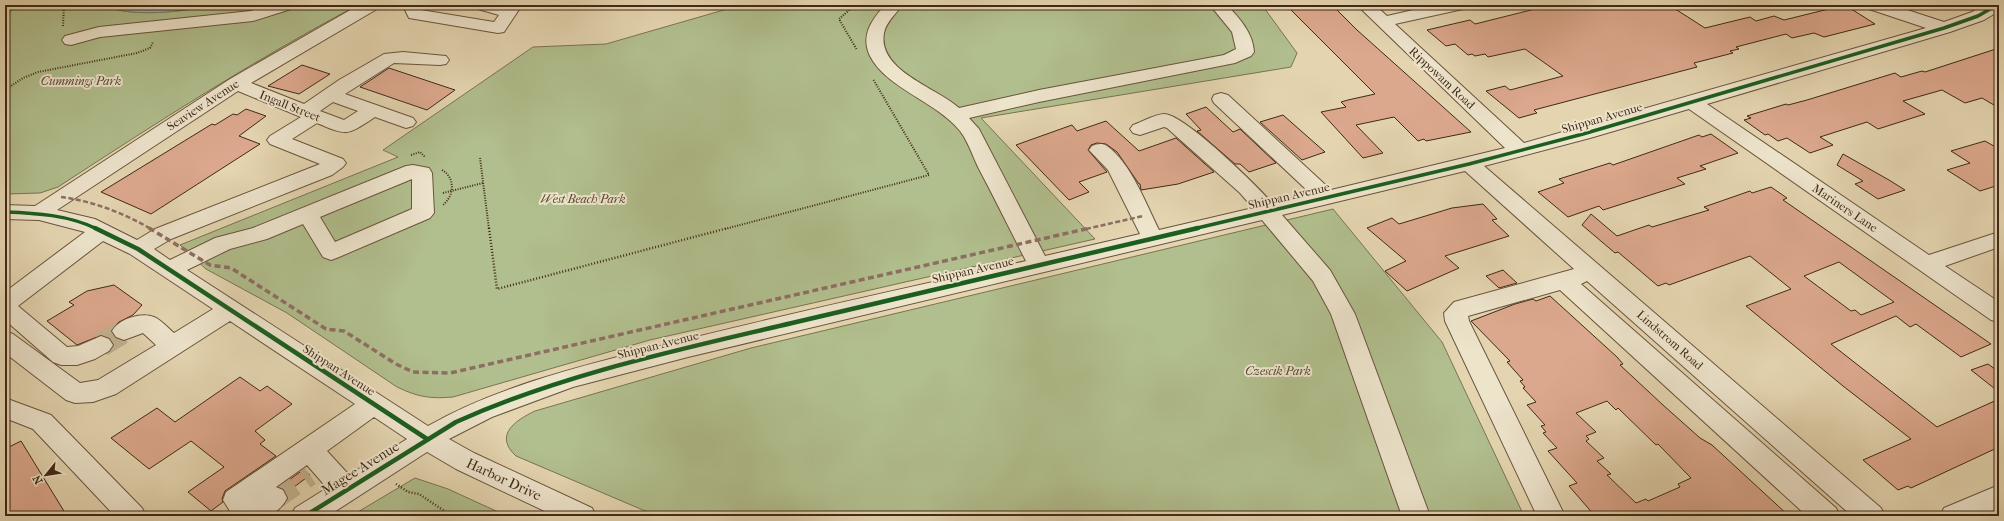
<svg xmlns="http://www.w3.org/2000/svg" width="2004" height="521" viewBox="0 0 2004 521" font-family="'IM FELL French Canon',serif">
  <style>
    .green { fill: #b1be8d; stroke: #797452 }
    .water { fill: #97b8b2; stroke: #757f74 }
    .lines { fill: none; stroke-linecap: round; stroke-linejoin: round }
    .shore { stroke: #6c7064; stroke-width: 1 }
    .building { fill: #dca88d; stroke: #412916; fill-rule: evenodd }
    .minor-tunnel { stroke: #c3b391; stroke-width: 24; stroke-dasharray: 24 12; stroke-linecap: butt }
    .minor-casing { stroke: #6a543c; stroke-width: 2 }
    .path-far1 { stroke: #412916; stroke-width: 2; stroke-dasharray: 1 1.5; stroke-linecap: butt }
    .path { stroke: #412916; stroke-width: 2.5; stroke-dasharray: 1 2; stroke-linecap: butt }
    .minor { fill: #ede4cc; fill-rule: evenodd }
    .quiet-far1 { stroke: #8d6e63; stroke-width: 2.5; stroke-dasharray: 5 2.5; stroke-linecap: butt }
    .quiet { stroke: #8d6e63; stroke-width: 3.5; stroke-dasharray: 6 3.5; stroke-linecap: butt }
    .cycleway-far1-casing { stroke: #ede4cc; stroke-width: 5.5 }
    .cycleway-casing { stroke: #ede4cc; stroke-width: 7 }
    .cycleway-far1 { stroke: #1b5e20; stroke-width: 3.5 }
    .cycleway { stroke: #1b5e20; stroke-width: 4.5 }
    .labels { text-anchor: middle; stroke-width: 4; stroke-linejoin: round; paint-order: stroke }
    .street-label { font-size: 12px; fill: #412916; stroke: #ede4cc }
    .park-label { font-size: 12px; font-style: italic; fill: #57472e; stroke: #ede4cc }
    .near-street-label { font-size: 14px; fill: #412916; stroke: #ede4cc }
  </style>
  <rect width="100%" height="100%" fill="#e4d5b0"/>
  <filter id="stains"><feTurbulence type="fractalNoise" baseFrequency=".005" numOctaves="4"/><feColorMatrix values="0 0 0 0 .2 0 0 0 0 .09 0 0 0 0 .02 0 0 0 .5 -.17"/></filter>
  <radialGradient id="worn" r=".72"><stop offset=".6" stop-color="#630" stop-opacity="0"/><stop offset="1" stop-color="#630" stop-opacity=".3"/></radialGradient>
  <g class="green">
    <path d="M5 5H104C127 18 186 12 211 5H358C254 60 156 123 58 187L40 193 5 194Z"/>
    <path d="M741 5H1262L1297 53 1291 67 981 118 1095 239 650 340 453 397C430 399 418 397 397 387L287 313 206 269 180 245 398 157 383 150 533 47 606 44Z"/>
    <path d="M1333 209 1442 342 1524 516H657L516 456C493 435 516 420 535 411L751 348Z"/>
    <polygon points="415,478 448,489 507,516 351,516"/>
  </g>
  <path class="water" d="M104 5H211C186 12 127 18 104 5Z"/>
  <g class="lines">
    <polyline class="shore" points="112,5 148,9 193,5"/>
  </g>
  <g class="building">
    <polygon points="1286,5 1332,5 1357,30 1471,132 1426,141 1424,139 1418,141 1394,117 1356,125 1383,153 1363,158 1321,112 1346,107 1341,102 1348,100 1375,94"/>
    <polygon points="1529,5 1669,5 1705,28 1750,17 1756,21 1774,16 1784,20 1845,5 1875,24 1824,37 1814,33 1792,38 1786,34 1736,47 1739,49 1730,51 1733,53 1694,63 1697,67 1534,110 1537,113 1519,118 1486,91 1505,86 1510,90 1563,76 1525,49 1488,57 1485,54 1475,56 1472,54 1468,55 1455,44 1446,46 1427,30 1470,20 1475,24 1535,9"/>
    <polygon points="1999,48 1999,108 1982,98 1965,103 1942,90 1903,101 1925,114 1878,129 1867,122 1820,137 1833,145 1810,153 1787,138 1778,141 1768,134 1765,135 1744,120 1751,118 1747,116 1786,104 1788,105 1807,100 1895,73 1901,77 1922,71 1925,72"/>
    <polygon points="302,65 330,74 299,94 268,86"/>
    <polygon points="389,68 455,90 427,110 360,87"/>
    <polygon points="1206,107 1233,132 1240,129 1276,163 1249,172 1240,164 1235,164 1197,131 1201,130 1186,114"/>
    <polygon points="246,109 266,116 239,136 260,144 151,214 101,192 212,124 215,125 233,114 237,115"/>
    <polygon points="1283,115 1325,152 1302,160 1260,122"/>
    <polygon points="1106,121 1139,151 1176,138 1214,172 1178,184 1141,190 1140,184 1139,184 1117,152 1106,144 1097,143 1091,145 1088,150 1107,172 1079,182 1089,192 1069,200 1016,145 1072,125 1077,131"/>
    <polygon points="1711,134 1738,153 1700,166 1706,169 1677,178 1685,184 1603,210 1599,206 1568,217 1538,192 1564,183 1559,179 1610,163 1613,165 1699,135 1702,137"/>
    <polygon points="1985,141 1999,149 1999,185 1980,191 1947,170 1970,163 1951,151"/>
    <polygon points="1843,154 1889,180 1905,190 1878,199 1855,184 1863,181 1837,165"/>
    <path d="M1771 187 1787 198 1783 200 1991 344 1961 357 1916 324 1910 327 1896 316 1831 344 1937 427 1999 399V447L1911 488 1908 486 1898 490 1863 460 1911 439 1843 386 1746 306 1791 289 1750 256 1669 285 1666 283 1658 286 1618 252 1615 253 1582 225 1591 214 1617 236 1649 225 1652 227 1709 210 1704 207 1750 191 1752 193ZM1839 262 1894 302 1861 315 1855 310 1851 311 1804 276Z"/>
    <polygon points="1483,204 1497,219 1492,220 1509,236 1445,256 1459,268 1407,291 1385,271 1406,261 1367,228 1392,218 1399,224 1452,208"/>
    <polygon points="1503,270 1517,283 1499,288 1486,276"/>
    <polygon points="114,285 142,305 133,315 119,322 111,330 115,338 122,341 114,345 110,338 102,335 77,345 47,321 74,305 69,302 87,291"/>
    <path d="M1550 296 1617 357 1623 364 1620 365 1663 405 1700 438 1712 445 1789 516H1595L1569 486 1577 483 1548 451 1557 448 1543 433 1546 432 1541 426 1545 425 1527 405 1536 402 1523 388 1525 387 1520 381 1523 380 1507 362 1510 361 1471 321 1515 304 1533 299 1536 301ZM1607 401 1616 410 1618 408 1656 445 1658 444 1691 478 1678 484 1680 487 1648 501 1646 499 1636 503 1607 475 1611 474 1597 461 1604 458 1586 441 1589 439 1586 436 1596 432 1576 413Z"/>
    <polygon points="1988,364 1999,372 1999,392 1971,370"/>
    <polygon points="240,377 260,391 267,386 292,404 255,431 265,440 260,444 276,456 225,491 222,499 223,502 211,511 188,492 224,467 191,441 149,469 111,438 157,408 175,422"/>
    <polygon points="21,441 67,516 5,516 5,449"/>
    <polygon points="303,470 310,475 286,493 284,489 279,487"/>
  </g>
  <g class="lines">
    <g class="minor-tunnel">
      <polyline points="101,345 124,331"/>
      <polyline points="274,498 309,474"/>
    </g>
    <g class="minor-casing">
      <g id="minor">
        <polygon points="5,5 13,5 11,10 5,11"/>
        <polygon points="269,5 293,5 291,9 253,21 100,37 71,45 65,44 62,40 65,36 99,27 251,11"/>
        <path d="M359 5H379L377 9 251 83 304 104 339 80 384 54 403 52 446 56 449 60 446 64 440 65 394 63 345 94 413 118 416 122 413 126 406 128 375 117C346 136 348 136 317 123L292 139 343 159 346 163 343 167 332 175 171 239 154 249 170 260 215 238 253 228 406 166 413 165 429 168 432 173 434 213 430 218 339 257 331 260 323 257 303 224 267 239 230 249 187 270 428 426C498 386 582 366 660 346 781 315 904 289 1026 261 1010 230 995 199 979 169 973 157 968 141 960 131 937 102 886 88 870 56 860 35 872 20 885 5H902C896 14 886 22 884 33 877 71 938 88 959 108L1039 90 1224 55 1236 49 1232 32 1210 5H1227C1240 19 1253 33 1254 52L1251 56 1235 63 1039 102 969 118 979 129 1045 256 1140 234 1108 170 1089 150 1092 146C1097 144 1102 143 1107 146 1131 163 1146 204 1159 230L1253 208 1240 193 1167 128 1164 127 1140 135 1133 133 1130 129 1133 125C1142 122 1155 114 1165 114 1186 116 1256 185 1272 203L1311 194 1214 103 1212 99 1214 95 1221 93 1228 95 1331 190 1505 148 1357 5H1375L1387 16 1435 5H1465L1463 9 1395 24 1524 143 1926 28 1869 9 1867 5H1892L1944 22 1972 12 1985 5H1999V11L1984 20 1950 32 1707 104 1929 255 1999 232V247L1945 266 1999 302V322L1991 320 1689 109 1590 138 1484 166 1881 508 1885 516H1852L1587 281 1581 284 1836 508 1840 516H1807L1560 290 1468 316 1469 321 1565 516H1537L1445 321 1444 313 1454 302 1574 269 1465 171 1282 215 1330 270 1355 314 1430 516H1402L1331 314 1313 281 1262 220 688 357 573 387 492 417 449 439 474 453 592 508 596 516H555L456 469 427 452 328 516H291L295 508 327 488 307 465 276 487 283 490 287 498C276 521 255 516 233 516L223 500 226 492 355 404 230 321 116 394 93 402 75 403 66 400 5 353V331L13 334 80 383 98 380 156 345 143 333 124 340 116 337 112 331C119 319 141 312 154 317 161 320 168 328 174 333L213 309 130 254 103 241 18 306 67 347 78 346 101 336 109 339 113 345 109 351 95 359 77 365H61L53 362 5 320V292L85 232 39 220 5 219V205L35 206 230 79ZM238 91 301 117 270 136 267 140 270 144 320 164 155 229 137 240 95 219 57 210ZM333 102 358 111 344 120 320 111ZM412 179V209L335 242 320 217ZM374 417 407 439 349 475 327 451Z"/>
        <polygon points="407,5 423,5 421,10 494,22 499,15 478,9 476,5 519,5 520,8 504,32 498,33 409,18 405,10"/>
        <polygon points="5,398 51,415 142,508 146,516 115,516 33,429 5,418"/>
        <polygon points="1999,485 1999,508 1982,516 1940,516 1944,508"/>
      </g>
    </g>
    <g class="path-far1">
      <polyline points="855,5 839,19 857,50"/>
      <polyline points="63,26 64,5"/>
      <polyline points="5,90 23,78 38,72 137,53 150,48 153,42"/>
      <polyline points="411,155 420,152 425,157"/>
      <polyline points="480,158 489,229"/>
      <path d="M442 170C456 178 454 196 443 205"/>
      <polyline points="443,193 483,183"/>
      <polyline points="725,229 929,175 873,79"/>
    </g>
    <g class="path">
      <polyline points="489,228 497,289 728,228"/>
      <polyline points="396,484 408,492 419,494 452,516"/>
    </g>
    <use href="#minor" class="minor"/>
    <g class="quiet-far1">
      <path d="M61 197C92 201 124 213 151 229"/>
      <polyline points="1086,229 1143,216"/>
    </g>
    <polyline class="quiet" points="149,228 210,265 231,268 326,329 344,331 396,364 413,372 450,373 1090,228"/>
    <g class="cycleway-far1-casing">
      <g id="cycleway-far1">
        <path d="M5 212C36 213 69 215 97 229"/>
        <polyline points="1193,229 1469,164 1583,134 1944,28 1978,16 1997,5"/>
      </g>
    </g>
    <g class="cycleway-casing">
      <g id="cycleway">
        <polyline points="95,228 138,249 427,439"/>
        <path d="M305 516 456 422C563 374 678 350 792 323 927 292 1062 260 1198 228"/>
      </g>
    </g>
    <use href="#cycleway-far1" class="cycleway-far1"/>
    <use href="#cycleway" class="cycleway"/>
  </g>
  <g class="labels">
    <g class="street-label">
      <text transform="translate(1442 78) rotate(43)" y="4">Rippowam Road</text>
      <text transform="translate(203 105) rotate(-33)" y="4">Seaview Avenue</text>
      <text transform="translate(290 106) rotate(22)" y="4">Ingall Street</text>
      <text transform="translate(1602 118) rotate(-16)" y="4">Shippan Avenue</text>
      <text transform="translate(1289 196) rotate(-13)" y="4">Shippan Avenue</text>
      <text transform="translate(1845 208) rotate(34)" y="4">Mariners Lane</text>
      <text transform="translate(973 270) rotate(-13)" y="4">Shippan Avenue</text>
      <text transform="translate(1670 340) rotate(41)" y="4">Lindstrom Road</text>
      <text transform="translate(658 345) rotate(-14)" y="4">Shippan Avenue</text>
      <text transform="translate(339 370) rotate(33)" y="4">Shippan Avenue</text>
    </g>
    <g class="park-label">
      <text x="81" y="85">Cummings Park</text>
      <text x="583" y="203">West Beach Park</text>
      <text x="1278" y="375">Czescik Park</text>
    </g>
    <g class="near-street-label">
      <text transform="translate(360 468) rotate(-32)" y="5">Magee Avenue</text>
      <text transform="translate(504 479) rotate(25)" y="5">Harbor Drive</text>
    </g>
  </g>
  <rect width="2004" height="521" fill="none" stroke="#e4d5b0" stroke-width="20"/>
  <rect x="6" y="6" width="1992" height="509" fill="none" stroke="#412916" stroke-width="2"/>
  <rect x="10" y="10" width="1984" height="501" fill="none" stroke="#412916"/>
  <g transform="translate(46 475) rotate(240)" stroke="#ede4cc" stroke-width="3" paint-order="stroke">
  <path d="M0-3L7 15L0 10L-7 15Z" fill="#412916"/>
  <text y="-6" font-size="11" font-weight="bold" text-anchor="middle" fill="#412916">N</text>
  </g>
  <rect width="100%" height="100%" filter="url(#stains)"/>
  <rect width="100%" height="100%" fill="url(#worn)"/>
</svg>
